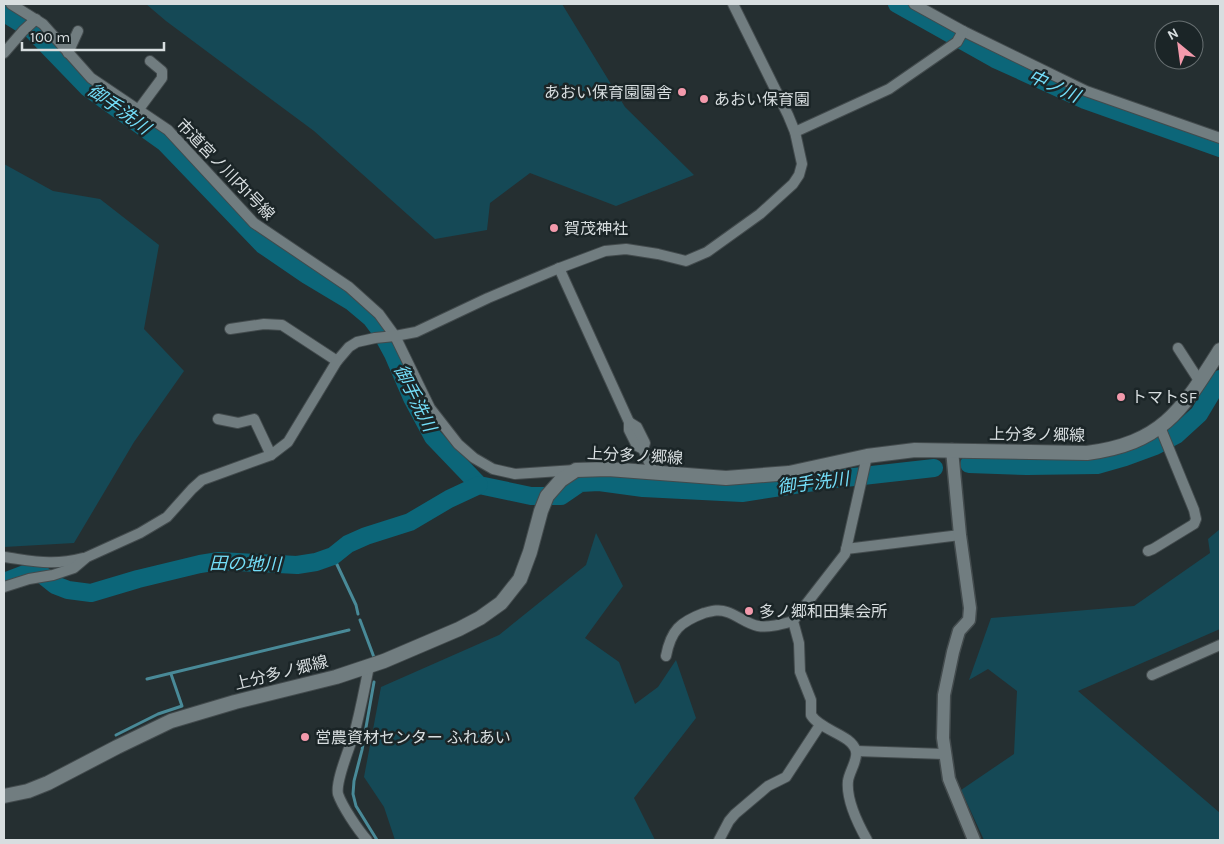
<svg xmlns="http://www.w3.org/2000/svg" width="1224" height="844" viewBox="0 0 1224 844" font-family="Karla,'Noto Sans JP',sans-serif">
  <style>
    .green { fill: #154956 }
    .water { fill: #0c6679; stroke: #498a98 }
    .lines { fill: none; stroke-linecap: round; stroke-linejoin: round }
    .stream { stroke: #498a98; stroke-width: 3 }
    .river { stroke: #0c6679; stroke-width: 18 }
    .minor-casing { stroke: #434b4d; stroke-width: 12 }
    .tertiary-casing { stroke: #434b4d; stroke-width: 15 }
    .secondary-casing { stroke: #434b4d; stroke-width: 16 }
    .minor { stroke: #717d80; stroke-width: 10 }
    .tertiary { stroke: #717d80; stroke-width: 12 }
    .secondary { stroke: #717d80; stroke-width: 14 }
    .poi-dot { fill: #f39aac; stroke: #1b2527; stroke-width: 2 }
    .labels { text-anchor: middle; stroke-width: 5; stroke-linejoin: round; paint-order: stroke }
    .poi-label { font-size: 16px; fill: #d8dee0; stroke: #1b2527; text-anchor: start }
    .street-label { font-size: 16px; fill: #d8dee0; stroke: #1b2527 }
    .water-label { font-size: 18px; font-style: italic; fill: #74def9; stroke: #1b2527 }
  </style>
  <rect width="100%" height="100%" fill="#252f31"/>
  <g class="green">
    <polygon points="146,4 562,4 625,107 694,175 616,206 530,173 490,203 487,230 435,239 314,131 166,21"/>
    <polygon points="4,164 53,191 100,199 159,245 144,329 184,371 134,442 74,543 4,547"/>
    <polygon points="1220,529 1220,629 1078,691 1220,813 1220,840 984,840 961,790 1014,754 1017,691 988,669 969,680 991,618 1134,606 1210,553 1208,539"/>
    <polygon points="596,533 623,586 585,638 619,662 635,704 658,687 676,660 696,718 634,798 655,840 395,840 384,807 364,777 381,687 499,635 586,565"/>
  </g>
  <polygon class="water" points="1158,121 1220,143 1220,153 1154,129"/>
  <g class="lines">
    <g class="stream">
      <polyline points="333,556 356,605 358,614"/>
      <polyline points="360,620 375,660"/>
      <polyline points="147,679 349,630"/>
      <polyline points="374,682 362,750 354,781 353,794 356,806 377,840"/>
      <polyline points="116,735 158,714 182,706 171,674"/>
    </g>
    <g class="river">
      <polyline points="897,4 995,59 1085,100 1220,148"/>
      <polyline points="4,13 32,30 88,88 165,143 263,245 307,275 352,302 371,318 380,330 393,354 412,398 433,437 479,485 531,496 561,496 580,483 599,482 643,488 742,493 827,480 934,468"/>
      <polyline points="969,464 1027,466 1097,465 1125,457 1155,446 1176,435 1199,414 1220,379"/>
      <polyline points="4,582 25,574 40,573 55,585 68,590 91,593 138,579 200,564 219,561 297,565 316,562 333,556 348,544 366,536 410,522 449,499 479,485"/>
    </g>
    <g class="minor-casing">
      <g id="minor">
        <polyline points="11,4 43,24 91,78 168,130 254,223 349,287 379,314 395,336 430,408 458,444 474,458 493,469 515,474 575,470"/>
        <polyline points="914,4 963,31 1086,91 1220,138"/>
        <polyline points="4,53 23,31 36,19"/>
        <polyline points="68,53 78,31"/>
        <polyline points="139,109 162,78 162,71 150,61"/>
        <polyline points="795,132 889,89 957,42 963,31"/>
        <polyline points="559,268 629,422 629,430 637,446 643,449 653,471"/>
        <polyline points="230,329 264,324 282,325 337,361"/>
        <polyline points="1178,348 1200,382"/>
        <polyline points="218,419 238,423 254,419 271,455"/>
        <polyline points="629,422 637,427 645,443 643,449"/>
        <polyline points="846,549 960,535"/>
        <polyline points="1148,551 1153,549 1194,524 1196,519 1194,510 1160,427"/>
        <path d="M4 557C34 561 53 566 83 558"/>
        <polyline points="4,587 29,579 53,575 74,568 87,557 140,533 167,517 192,489 202,480 271,455 288,442 337,361 349,347 357,342 375,338 395,336 416,332 488,298 557,269 605,251 626,249 658,254 686,261 707,252 760,214 793,184 799,175 802,164 795,132 788,115 733,4"/>
        <path d="M666 656C671 630 680 622 704 613 712 611 719 609 727 612 737 615 747 624 758 626 769 628 782 624 793 621"/>
        <polyline points="1152,675 1220,645"/>
        <polyline points="856,751 944,754"/>
        <path d="M367 840C358 830 342 806 338 794 335 780 352 743 356 727 361 707 365 687 369 666"/>
        <polyline points="719,840 729,821 735,814 768,786 786,777 820,725"/>
        <path d="M867 840C858 824 846 800 848 781 849 772 858 760 856 751 851 734 821 731 811 715V700L800 672 799 643 793 621 845 554 867 456"/>
      </g>
    </g>
    <g class="tertiary-casing">
      <polyline id="tertiary" points="952,450 960,535 970,608 969,620 959,631 953,652 944,695 943,738 949,779 974,840"/>
    </g>
    <g class="secondary-casing">
      <path id="secondary" d="M4 796 28 791 48 783 117 747 171 721 235 702 336 677 384 661 459 629 480 618 501 603 520 579 530 552 541 511 547 496 561 480 576 470 608 469 726 478 789 473 867 456 915 450 1087 453C1163 443 1182 410 1220 350"/>
    </g>
    <use href="#minor" class="minor"/>
    <use href="#tertiary" class="tertiary"/>
    <use href="#secondary" class="secondary"/>
  </g>
  <g class="poi-dot">
    <circle cx="682" cy="92" r="5"/>
    <circle cx="704" cy="99" r="5"/>
    <circle cx="554" cy="228" r="5"/>
    <circle cx="1121" cy="397" r="5"/>
    <circle cx="749" cy="611" r="5"/>
    <circle cx="305" cy="737" r="5"/>
  </g>
  <g class="labels">
    <g class="poi-label">
      <text x="672" y="98" text-anchor="end">あおい保育園園舎</text>
      <text x="714" y="105">あおい保育園</text>
      <text x="564" y="234">賀茂神社</text>
      <text x="1131" y="403">トマトSF</text>
      <text x="759" y="617">多ノ郷和田集会所</text>
      <text x="315" y="743">営農資材センター ふれあい</text>
    </g>
    <g class="street-label">
      <text transform="translate(226 169) rotate(46)" y="6">市道宮ノ川内1号線</text>
      <text transform="translate(1037 434) rotate(1)" y="6">上分多ノ郷線</text>
      <text transform="translate(635 455) rotate(3)" y="6">上分多ノ郷線</text>
      <text transform="translate(281 672) rotate(-14)" y="6">上分多ノ郷線</text>
    </g>
    <g class="water-label">
      <text transform="translate(1054 86) rotate(24)" y="6">中ノ川</text>
      <text transform="translate(119 109) rotate(36)" y="6">御手洗川</text>
      <text transform="translate(415 398) rotate(64)" y="6">御手洗川</text>
      <text transform="translate(813 483) rotate(-7)" y="6">御手洗川</text>
      <text transform="translate(245 564) rotate(1)" y="6">田の地川</text>
    </g>
  </g>
  <rect width="1224" height="844" fill="none" stroke="#d8dee0" stroke-width="10"/>
  <g transform="translate(1179 45) rotate(331)"><circle r="24" fill="#1b2527" stroke="#676f71"/>
  <path d="M0-4L9 19L0 12L-9 19Z" fill="#f39aac"/>
  <text y="-8" font-size="14" font-weight="bold" text-anchor="middle" fill="#d8dee0">N</text>
  </g>
  <path d="M22 42v8h142v-8" fill="none" stroke="#d8dee0" stroke-width="2.5"/>
  <text x="30" y="42" font-size="15" fill="#d8dee0" stroke="#1b2527" stroke-width="4" paint-order="stroke">100 m</text>
</svg>
